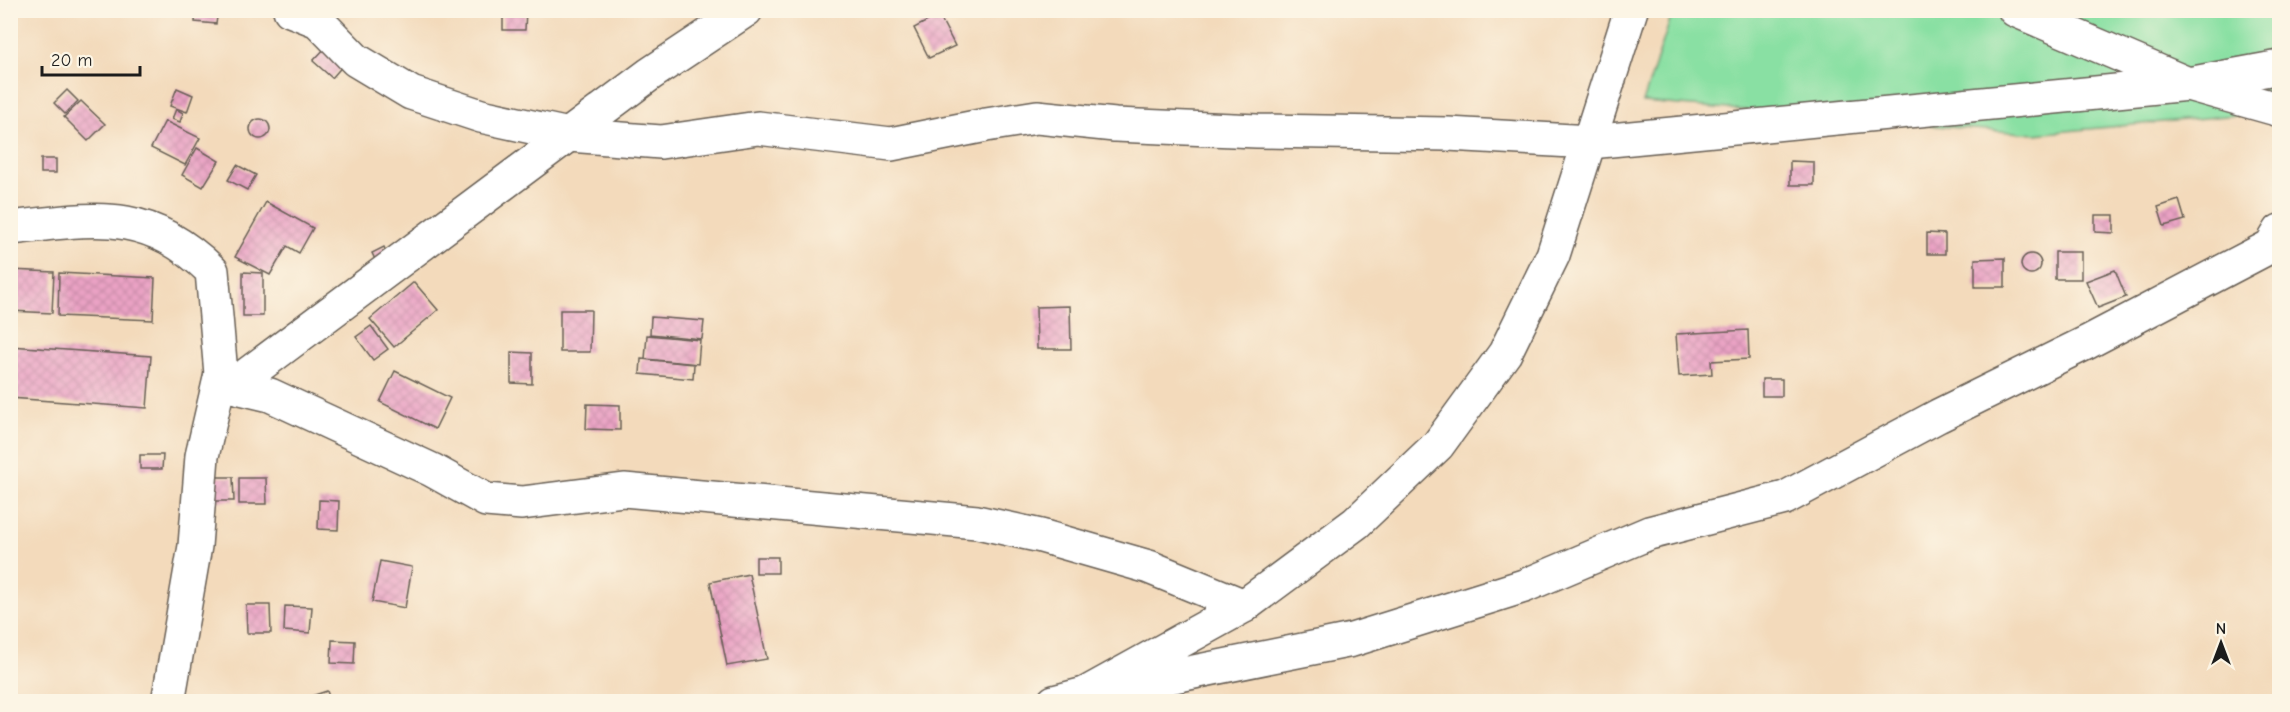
<svg xmlns="http://www.w3.org/2000/svg" width="2290" height="712" viewBox="0 0 2290 712" font-family="'Comic Neue',sans-serif">
  <style>
    .green { fill: #89e0a3; stroke: #527e60; stroke-width: 1.5 }
    .building { fill: url(#building-cross-hatch) }
    .lines { fill: none; stroke-linecap: round; stroke-linejoin: round }
    .minor-casing { stroke: #675e54; stroke-width: 36 }
    .minor { stroke: #fff; stroke-width: 33 }
  </style>
  <defs>
    <pattern id="building-cross-hatch" width="8" height="8" patternUnits="userSpaceOnUse" patternTransform="scale(1.5)"><rect width="8" height="8" fill="#eaa2c4"/><path d="M0 0l8 8M0 8l8-8" fill="none" stroke="#c88ba8"/></pattern>
  </defs>
  <rect width="100%" height="100%" fill="#fcf5e5"/>
  <filter id="ink" filterUnits="userSpaceOnUse"><feTurbulence type="fractalNoise" baseFrequency=".0167" numOctaves="2"/><feDisplacementMap in="SourceGraphic" scale="12" xChannelSelector="R" yChannelSelector="G"/><feConvolveMatrix kernelMatrix="1 2 1 2 8 2 1 2 1" color-interpolation-filters="sRGB"/></filter>
  <filter id="wash" filterUnits="userSpaceOnUse"><feTurbulence type="fractalNoise" baseFrequency=".008" numOctaves="4" result="noise"/><feDisplacementMap in="SourceGraphic" scale="24" xChannelSelector="R" yChannelSelector="G"/><feGaussianBlur stdDeviation="1.35" result="paint"/><feColorMatrix in="noise" values="0 0 0 0 0 0 0 0 0 0 0 0 0 0 0 0 0 1.4 0 .05"/><feComposite in="paint" operator="in"/></filter>
  <g filter="url(#wash)">
    <rect width="100%" height="100%" fill="#f3dabb"/>
    <polygon class="green" points="1673,11 2279,11 2279,111 2035,134 1643,102"/>
    <g id="blocks">
      <g class="building">
        <polygon points="196,10 218,10 216,24 195,22"/>
        <polygon points="503,10 526,10 525,30 503,30"/>
        <polygon points="939,15 955,46 929,58 914,28"/>
        <polygon points="327,46 345,63 332,78 313,61"/>
        <polygon points="177,88 193,95 187,112 170,106"/>
        <polygon points="67,90 78,101 65,114 54,103"/>
        <polygon points="81,101 105,124 88,141 64,117"/>
        <polygon points="176,109 183,113 180,122 172,119"/>
        <circle cx="260" cy="129" r="10"/>
        <polygon points="165,121 200,138 185,165 151,148"/>
        <polygon points="197,148 219,161 203,187 182,175"/>
        <rect x="41" y="159" width="15" height="14"/>
        <polygon points="1790,161 1814,162 1814,185 1790,185"/>
        <polygon points="237,165 256,175 247,190 228,180"/>
        <polygon points="2179,200 2185,220 2164,226 2158,207"/>
        <polygon points="266,202 313,228 299,253 287,246 270,275 235,257"/>
        <polygon points="2095,215 2114,215 2114,233 2095,232"/>
        <polygon points="1927,233 1945,234 1945,254 1927,254"/>
        <polygon points="384,247 391,262 379,268 372,253"/>
        <rect x="2055" y="252" width="26" height="27"/>
        <circle cx="2031" cy="264" r="10"/>
        <polygon points="2005,258 2005,287 1975,287 1975,259"/>
        <polygon points="10,270 54,272 52,313 10,311"/>
        <polygon points="2115,270 2126,297 2098,308 2086,281"/>
        <polygon points="243,272 263,273 263,316 243,316"/>
        <polygon points="59,273 155,278 153,320 58,316"/>
        <polygon points="414,282 438,310 394,347 370,319"/>
        <polygon points="1070,306 1071,349 1037,349 1036,307"/>
        <polygon points="560,310 591,310 590,352 560,352"/>
        <polygon points="651,317 704,321 702,339 650,334"/>
        <polygon points="371,326 388,349 373,360 356,337"/>
        <polygon points="1748,330 1749,359 1711,361 1712,374 1679,376 1676,334"/>
        <polygon points="647,335 700,340 698,364 645,359"/>
        <polygon points="10,346 151,356 147,408 10,398"/>
        <polygon points="511,352 532,353 532,384 511,383"/>
        <polygon points="641,359 694,364 693,379 640,374"/>
        <polygon points="395,371 450,398 435,429 380,402"/>
        <rect x="1762" y="379" width="20" height="17"/>
        <polygon points="587,404 620,405 620,430 586,429"/>
        <polygon points="140,455 163,455 162,469 140,469"/>
        <polygon points="210,477 233,477 234,501 210,501"/>
        <polygon points="239,478 266,478 267,504 239,504"/>
        <polygon points="319,500 339,501 338,530 318,529"/>
        <rect x="756" y="557" width="22" height="16"/>
        <polygon points="380,561 412,567 405,608 372,602"/>
        <polygon points="749,574 767,659 727,666 710,582"/>
        <polygon points="246,605 270,605 271,633 247,633"/>
        <polygon points="285,606 312,607 310,633 284,631"/>
        <polygon points="332,640 355,641 354,664 331,663"/>
        <polygon points="327,691 331,702 297,702 296,701"/>
      </g>
    </g>
  </g>
  <g filter="url(#ink)">
    <use href="#blocks" fill-opacity="0" stroke="#675e54" stroke-width="1.5"/>
    <g class="lines">
      <g class="minor-casing">
        <g id="minor">
          <polyline points="290,10 318,21 356,60 411,93 481,116 569,135 661,142 758,128 891,144 986,125 1037,117 1115,125 1257,131 1448,134 1590,142 2188,84 2280,67"/>
          <polyline points="2015,10 2188,84 2280,110"/>
          <path d="M10 228C95 219 145 206 212 271L221 374"/>
          <polyline points="232,386 650,74 746,10"/>
          <polyline points="1085,694 1352,640 1524,586 1649,533 1785,498 1938,416 2088,342 2271,246 2280,231"/>
          <polyline points="168,702 195,546 202,456 221,374 232,386 270,395 432,470 486,500 522,503 624,490 977,522 1041,536 1149,567 1244,606"/>
          <polyline points="1054,702 1085,694 1244,606 1356,523 1438,445 1505,353 1553,255 1631,10"/>
        </g>
      </g>
      <use href="#minor" class="minor"/>
    </g>
  </g>
  <rect width="2290" height="712" fill="none" stroke="#fcf5e5" stroke-width="36"/>
  <g transform="translate(2221 643)" stroke="#fcf5e5" stroke-width="4.5" paint-order="stroke">
  <path d="M0-4.5L10 22L0 15L-10 22Z" fill="#1c1c1c"/>
  <text y="-9" font-size="16" font-weight="bold" text-anchor="middle" fill="#1c1c1c">N</text>
  </g>
  <path d="M42 66v9h98v-9" fill="none" stroke="#1c1c1c" stroke-width="3"/>
  <text x="51" y="66" font-size="18" fill="#1c1c1c" stroke="#fcf5e5" stroke-width="4.5" paint-order="stroke">20 m</text>
</svg>
